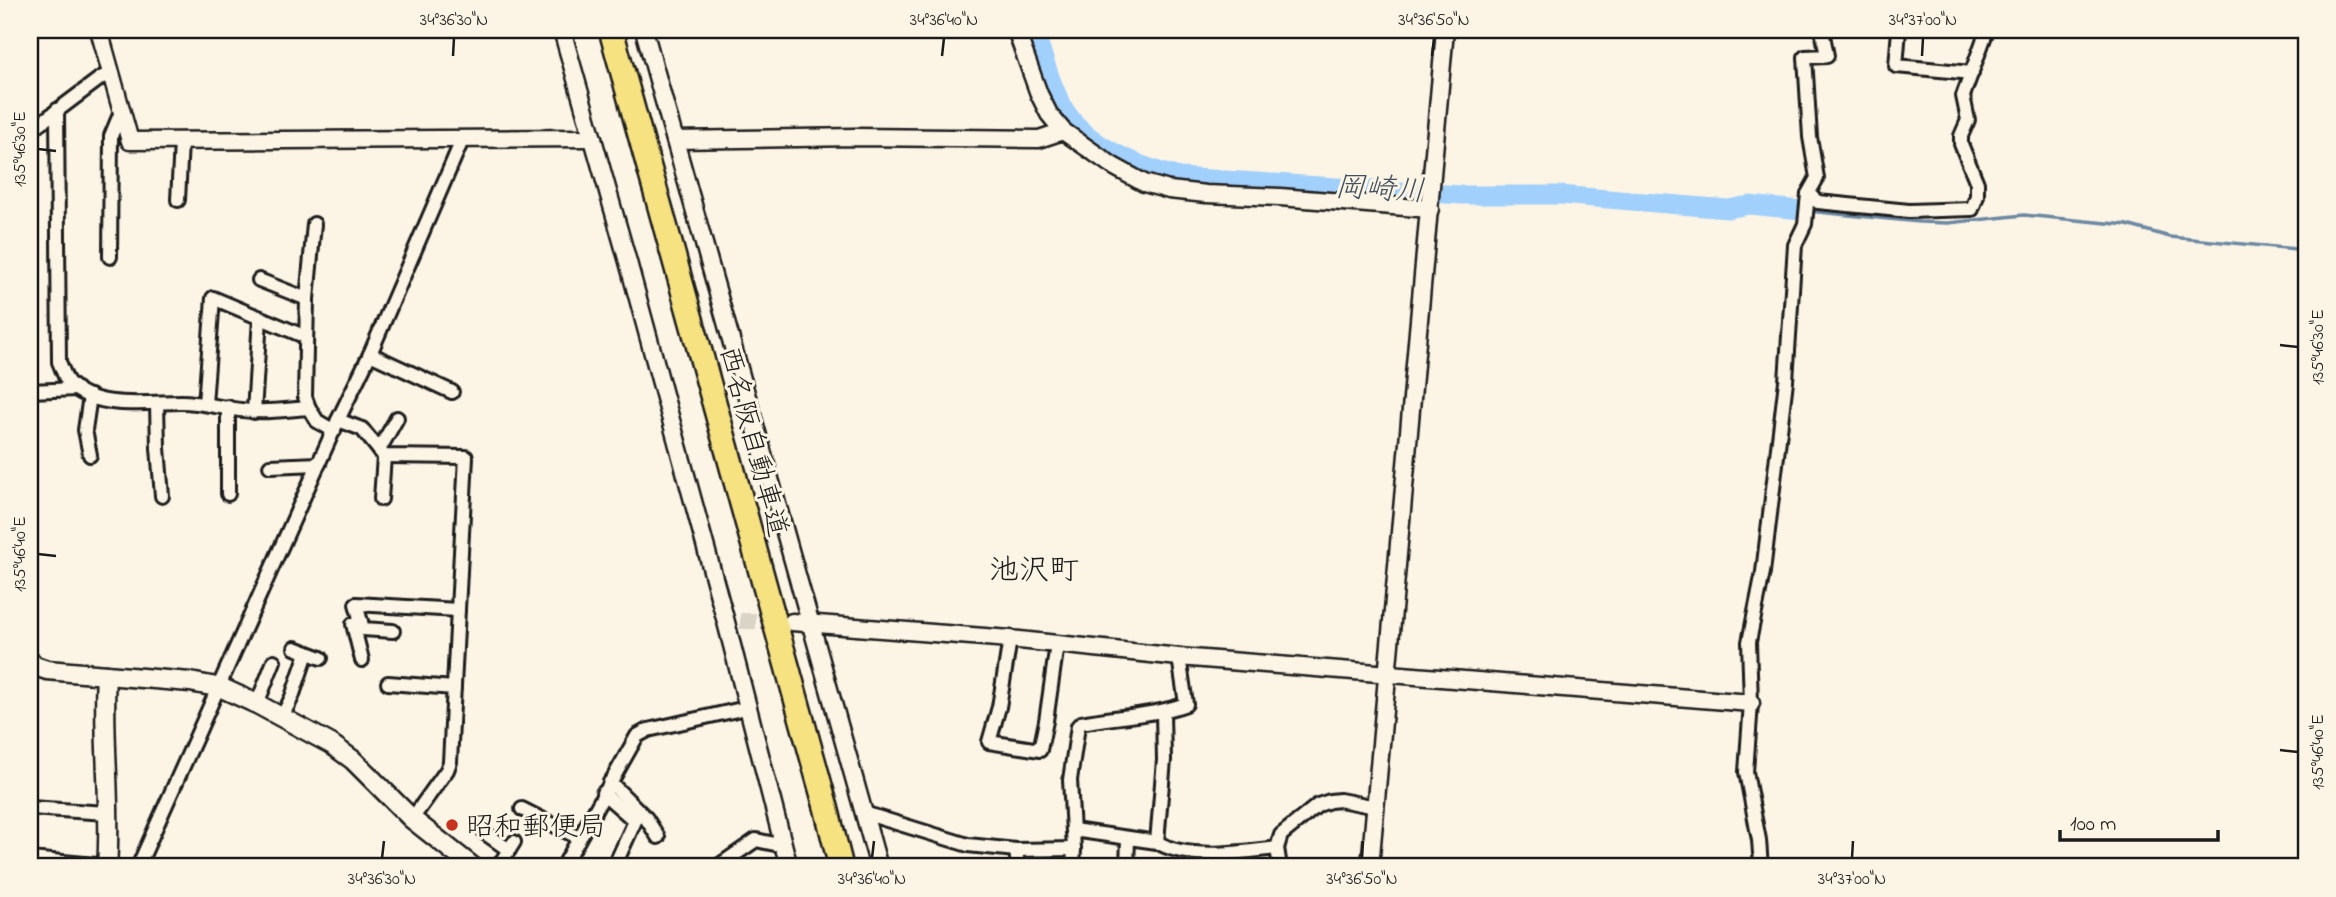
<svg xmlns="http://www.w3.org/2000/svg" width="2336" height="897" viewBox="0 0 2336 897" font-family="'Indie Flower','Klee One',sans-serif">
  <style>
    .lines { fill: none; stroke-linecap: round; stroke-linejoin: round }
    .stream { stroke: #6c88a3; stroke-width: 3.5 }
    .river { stroke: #a1d0fd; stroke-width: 19 }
    .tertiary-tunnel { stroke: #dad4c7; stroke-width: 16; stroke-dasharray: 16 8; stroke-linecap: butt }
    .minor-casing { stroke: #1c1c1c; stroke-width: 18 }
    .tertiary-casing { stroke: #1c1c1c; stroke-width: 21 }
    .secondary-casing { stroke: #1c1c1c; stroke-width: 23 }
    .motorway-casing { stroke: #1c1c1c; stroke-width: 28 }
    .minor { stroke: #fcf5e5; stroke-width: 12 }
    .tertiary { stroke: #fcf5e5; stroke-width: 16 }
    .secondary { stroke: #fcf5e5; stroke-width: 18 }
    .motorway { stroke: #f6e281; stroke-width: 23 }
    .ticks { fill: none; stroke: #1c1c1c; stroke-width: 2.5 }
    .poi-dot { fill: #c8321e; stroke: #fcf5e5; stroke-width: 2.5 }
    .labels { text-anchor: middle; stroke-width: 6; stroke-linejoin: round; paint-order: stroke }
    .street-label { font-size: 28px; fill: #1c1c1c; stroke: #fcf5e5 }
    .poi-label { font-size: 28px; fill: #1c1c1c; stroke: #fcf5e5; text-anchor: start }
    .water-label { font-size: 30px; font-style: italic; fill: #445260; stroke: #fcf5e5 }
    .neighbourhood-label { font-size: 30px; fill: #1c1c1c; stroke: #fcf5e5 }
    .neatline { fill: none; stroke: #1c1c1c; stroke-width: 2.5 }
    .ticks-label { font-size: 18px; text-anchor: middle; fill: #1c1c1c }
  </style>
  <rect width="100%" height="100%" fill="#fcf5e5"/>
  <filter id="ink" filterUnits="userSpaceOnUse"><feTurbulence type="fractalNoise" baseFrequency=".0143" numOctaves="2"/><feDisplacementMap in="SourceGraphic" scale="14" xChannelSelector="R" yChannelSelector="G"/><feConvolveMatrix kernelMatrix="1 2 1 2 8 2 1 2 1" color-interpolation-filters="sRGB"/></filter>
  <g filter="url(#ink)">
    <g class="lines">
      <polyline class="stream" points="1808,211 1919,222 1948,223 2024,215 2127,225 2170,237 2306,250"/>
      <path class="river" d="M1035 30C1042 54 1049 78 1060 101 1080 143 1136 166 1179 177L1462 195H1559L1728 209 1749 205 1801 210"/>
      <polyline class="tertiary-tunnel" points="740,621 783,622"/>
      <g class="minor-casing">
        <g id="minor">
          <polyline points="1899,30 1896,66 1972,73"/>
          <path d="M57 110 59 362C62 368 64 376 68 382 94 411 147 402 181 402 206 402 230 411 255 411 273 412 291 409 309 408L317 421 334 431"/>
          <polyline points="30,127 38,125 102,77 111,75"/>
          <polyline points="1808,194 1818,202 1909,211 1972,209 1977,196 1977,183 1961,144 1961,136 1968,120 1963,96 1987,30"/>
          <polyline points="178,200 181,142"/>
          <polyline points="110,257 111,136 121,112"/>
          <polyline points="259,280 307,299"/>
          <polyline points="370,354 452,392"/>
          <polyline points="30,391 77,389"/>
          <polyline points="157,404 158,448 162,496"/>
          <polyline points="205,404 213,298 306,337"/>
          <polyline points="309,408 305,397 307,299 314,224"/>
          <polyline points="254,412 260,318"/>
          <polyline points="338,420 362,429 384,456 466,457 450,762 447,770 412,819"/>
          <polyline points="379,450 397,418"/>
          <polyline points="90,455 85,430 90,396"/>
          <polyline points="270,466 319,464"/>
          <polyline points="228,494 228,407"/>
          <polyline points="381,499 384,456"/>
          <polyline points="361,622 353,624 362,660"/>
          <polyline points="393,631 363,629 356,604 458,610"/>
          <polyline points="1010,639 999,707 989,742 1040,750 1046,721 1057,644"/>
          <polyline points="295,648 321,658"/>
          <polyline points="388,683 454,688"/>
          <polyline points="257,704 274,661"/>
          <polyline points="282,717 292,697 307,653"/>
          <polyline points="610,782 646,818 658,837"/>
          <polyline points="603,793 635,821 614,867"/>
          <polyline points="30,808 107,813"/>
          <polyline points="522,809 579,838"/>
          <polyline points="864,813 968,845 1016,850 1074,849"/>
          <path d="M1073 830 1157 842C1187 861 1243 852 1277 848L1281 835 1318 805 1330 801 1340 800 1376 807"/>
          <polyline points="485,833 509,850"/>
          <polyline points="1157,842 1164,760 1163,712"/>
          <polyline points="1277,848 1280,867"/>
          <polyline points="1016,850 1018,867"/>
          <polyline points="30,859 107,866"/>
          <polyline points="138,867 338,420 370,354 463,138"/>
          <polyline points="498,867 514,842"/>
          <polyline points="563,867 637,736 648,730 746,708"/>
          <polyline points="717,867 756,840 784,846"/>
          <path d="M1073 867 1074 849 1070 780 1078 726 1081 723C1116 716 1153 716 1186 704L1179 657"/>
          <polyline points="1127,867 1128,839"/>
          <polyline points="1761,867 1759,840 1746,772 1751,703 1749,642 1763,572 1786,381 1795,245 1805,224 1808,194 1817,178 1810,137 1805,57 1827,56 1822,30"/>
        </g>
      </g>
      <g class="tertiary-casing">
        <g id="tertiary">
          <polyline points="99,30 130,141 593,138"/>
          <polyline points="562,30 628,262 726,622 789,867"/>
          <polyline points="644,30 879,867"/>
          <polyline points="1016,30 1039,94 1049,114 1063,131 1113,166 1144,183 1169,190 1206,194 1280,197 1430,209"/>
          <polyline points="675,140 855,137 1039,139 1063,131"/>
          <polyline points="792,622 1010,639 1179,657 1751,703"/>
          <polyline points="1370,867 1445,30"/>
        </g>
      </g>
      <g class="secondary-casing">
        <g id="secondary">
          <polyline points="30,661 35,666 47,670 190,682 222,688 257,704 331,744 353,760 412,819 473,867"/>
          <path d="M106 675C102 739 112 803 107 867"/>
        </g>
      </g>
      <g class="motorway-casing">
        <polyline id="motorway" points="611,30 826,807 841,867"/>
      </g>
      <use href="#minor" class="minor"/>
      <use href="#tertiary" class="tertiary"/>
      <use href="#secondary" class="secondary"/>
      <use href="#motorway" class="motorway"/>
    </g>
  </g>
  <path class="ticks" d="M453 56 454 38M942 56 944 38M1432 56 1434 38M1922 56 1923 38M38 149 56 151M2280 345 2298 347M38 554 56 556M2280 750 2298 752M382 858 384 841M872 858 874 841M1362 858 1363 841M1852 858 1853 841"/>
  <circle class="poi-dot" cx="452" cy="825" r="7"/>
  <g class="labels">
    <g class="street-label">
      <text transform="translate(755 441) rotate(75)" y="10">西名阪自動車道</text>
    </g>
    <g class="poi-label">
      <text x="466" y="835">昭和郵便局</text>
    </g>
    <g class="water-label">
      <text transform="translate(1380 188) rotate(3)" y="10">岡崎川</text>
    </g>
    <g class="neighbourhood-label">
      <text x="1034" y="579">池沢町</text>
    </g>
  </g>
  <rect width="2336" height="897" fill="none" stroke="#fcf5e5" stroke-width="77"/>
  <path d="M2060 830v10h158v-10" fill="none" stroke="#1c1c1c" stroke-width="3.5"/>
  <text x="2070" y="830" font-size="21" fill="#1c1c1c" stroke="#fcf5e5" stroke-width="5" paint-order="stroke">100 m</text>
  <rect x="38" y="38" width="2260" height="820" class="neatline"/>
  <g class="ticks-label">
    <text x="454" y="25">34°36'30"N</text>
    <text x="944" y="25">34°36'40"N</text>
    <text x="1434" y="25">34°36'50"N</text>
    <text x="1923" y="25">34°37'00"N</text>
    <text transform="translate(19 149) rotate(-90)" y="6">135°46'30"E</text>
    <text transform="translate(2317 347) rotate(-90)" y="6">135°46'30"E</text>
    <text transform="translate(19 554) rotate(-90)" y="6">135°46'40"E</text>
    <text transform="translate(2317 752) rotate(-90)" y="6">135°46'40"E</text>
    <text x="382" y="884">34°36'30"N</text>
    <text x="872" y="884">34°36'40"N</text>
    <text x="1362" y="884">34°36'50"N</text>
    <text x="1852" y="884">34°37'00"N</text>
  </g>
</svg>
